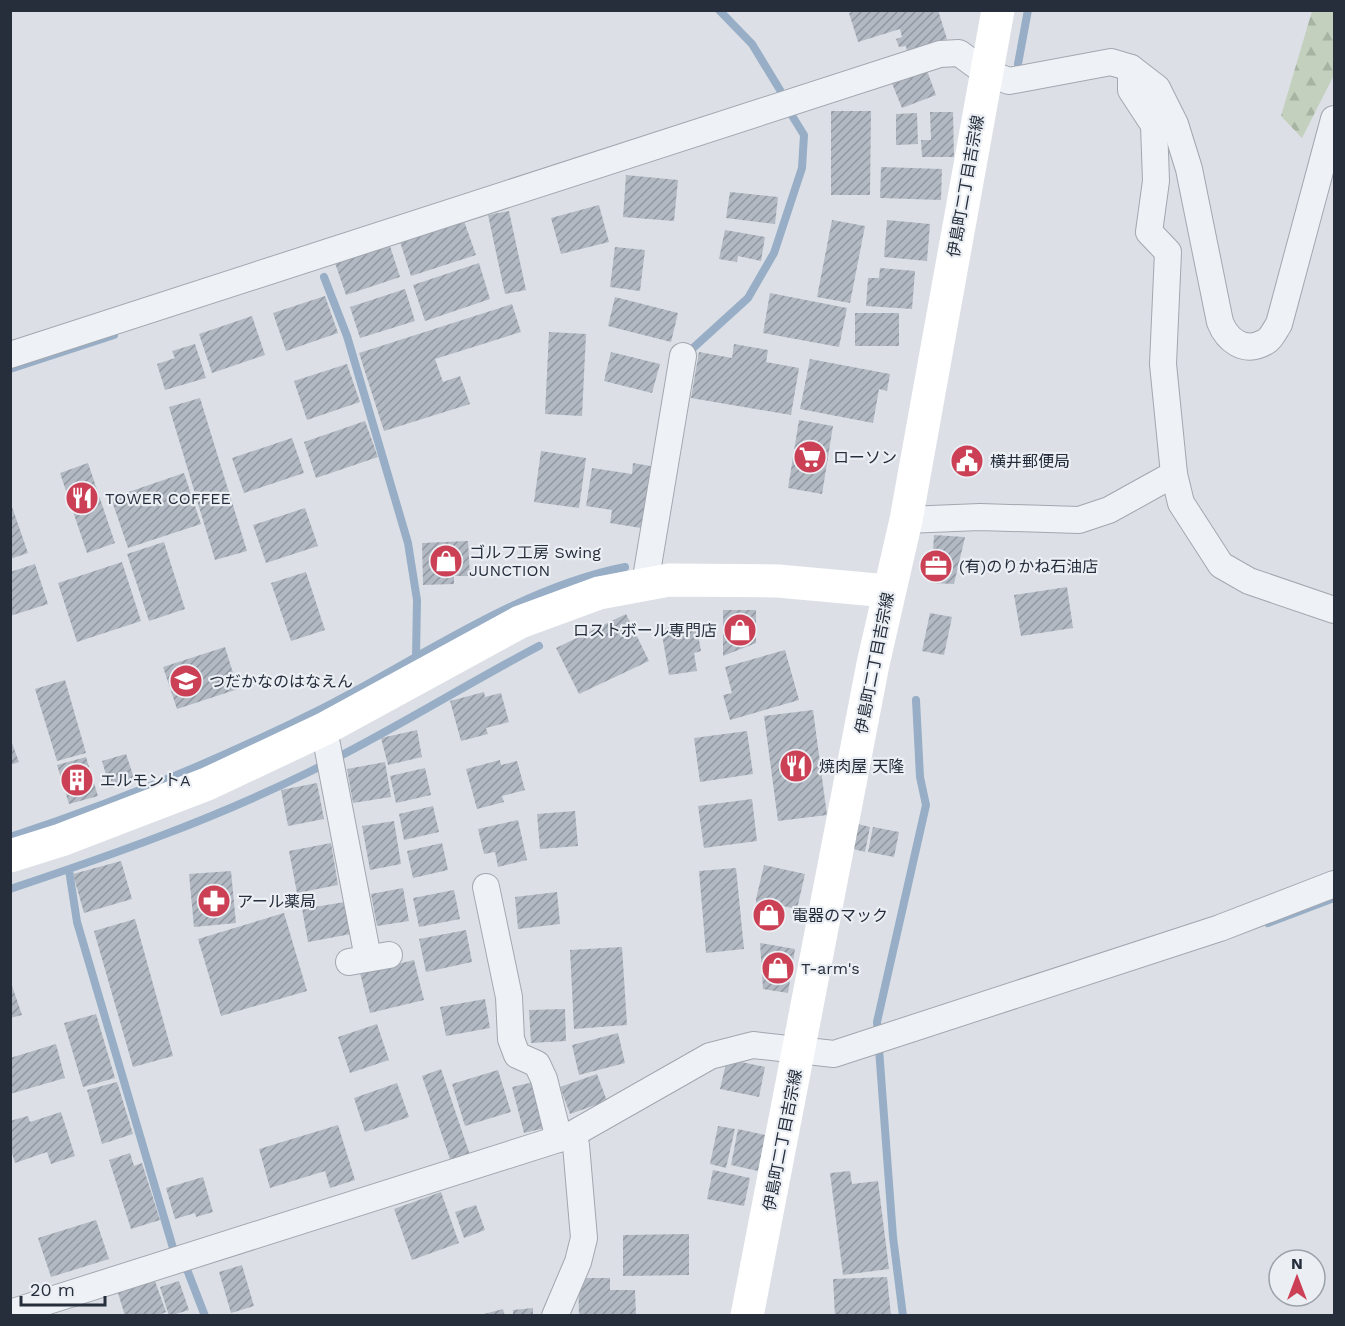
<svg xmlns="http://www.w3.org/2000/svg" width="1345" height="1326" viewBox="0 0 1345 1326" font-family="'Work Sans','Noto Sans JP',sans-serif">
  <style>
    .forest { fill: url(#forest-firs) }
    .lines { fill: none; stroke-linecap: round; stroke-linejoin: round }
    .stream { stroke: #97aec6; stroke-width: 8 }
    .building { fill: url(#building-hatch) }
    .street-casing { stroke: #a2a7b0; stroke-width: 28 }
    .street { stroke: #eef1f5; stroke-width: 26 }
    .secondary { stroke: #fff; stroke-width: 33 }
    .labels { text-anchor: middle; stroke-width: 4.5; stroke-linejoin: round; paint-order: stroke }
    .street-label { font-size: 16px; fill: #262e3c; stroke: #ebeff4 }
    .poi-label { font-size: 16px; fill: #262e3c; stroke: #ebeff4; text-anchor: start }
  </style>
  <defs>
    <pattern id="forest-firs" width="22" height="20" patternUnits="userSpaceOnUse" patternTransform="scale(1.5)"><rect width="22" height="20" fill="#c2d0bd"/><path d="M5 1l3.5 6h-7zM16 11l3.5 6h-7z" fill="#a7b3a3"/></pattern>
    <pattern id="building-hatch" width="6" height="6" patternUnits="userSpaceOnUse" patternTransform="scale(1.5)"><rect width="6" height="6" fill="#b3b9c3"/><path d="M-1 1l2-2M0 6l6-6M5 7l2-2" fill="none" stroke="#9197a0"/></pattern>
  </defs>
  <rect width="100%" height="100%" fill="#dce0e6"/>
  <polygon class="forest" points="1312,11 1334,11 1334,75 1302,138 1281,116"/>
  <g class="lines">
    <g class="stream">
      <polyline points="719,10 752,44 780,90"/>
      <polyline points="1018,64 1028,10"/>
      <polyline points="324,277 347,336 408,543 417,600 416,658"/>
      <polyline points="692,349 748,298 774,253 802,168 804,135 791,114"/>
      <polyline points="10,369 114,335"/>
      <path d="M10 837C117 802 221 759 321 709 418 660 518 588 625 567"/>
      <polyline points="69,870 77,922 173,1248 186,1267 205,1316"/>
      <path d="M10 889C112 855 211 820 307 773 387 734 461 687 539 646"/>
      <polyline points="1268,923 1334,898"/>
      <polyline points="903,1316 893,1237 877,1022 926,805 920,777 916,700"/>
    </g>
  </g>
  <g class="building">
    <polygon points="858,10 938,10 947,39 907,51 906,46 899,47 896,39 902,37 900,29 858,42 849,13"/>
    <polygon points="926,68 936,95 902,108 891,81"/>
    <polygon points="831,111 871,111 870,195 831,195"/>
    <polygon points="930,112 953,112 954,157 922,157 921,140 931,140"/>
    <polygon points="917,113 918,144 896,145 896,114"/>
    <polygon points="881,167 942,169 941,200 880,198"/>
    <polygon points="626,175 678,180 674,221 623,217"/>
    <polygon points="730,192 778,197 775,224 726,218"/>
    <polygon points="599,205 609,242 561,254 551,218"/>
    <polygon points="509,211 526,290 505,294 488,215"/>
    <polygon points="832,220 865,226 850,303 817,297"/>
    <polygon points="887,220 930,224 927,261 884,257"/>
    <polygon points="464,221 476,255 411,276 400,242"/>
    <polygon points="725,230 765,237 761,261 738,256 737,262 719,259"/>
    <polygon points="390,246 400,277 346,295 335,263"/>
    <polygon points="615,247 645,250 640,291 610,287"/>
    <polygon points="479,263 490,299 425,321 413,285"/>
    <polygon points="880,268 915,271 912,309 866,306 868,278 879,278"/>
    <polygon points="405,289 415,321 360,338 350,307"/>
    <polygon points="770,293 847,308 839,347 763,333"/>
    <polygon points="325,296 338,333 286,351 273,313"/>
    <polygon points="615,297 678,313 671,342 608,326"/>
    <polygon points="512,304 521,332 435,359 443,382 460,376 470,404 384,431 359,353"/>
    <rect x="855" y="313" width="44" height="33"/>
    <polygon points="252,316 265,355 212,373 199,334"/>
    <polygon points="549,332 586,334 582,416 545,414"/>
    <polygon points="195,344 206,378 165,390 157,364 175,358 172,351"/>
    <polygon points="734,344 768,350 766,362 799,368 791,415 691,398 699,352 732,358"/>
    <polygon points="611,352 660,364 652,393 604,381"/>
    <polygon points="810,359 890,374 887,391 879,389 873,423 800,409"/>
    <polygon points="347,364 360,402 307,420 294,381"/>
    <polygon points="200,398 247,551 215,560 169,407"/>
    <polygon points="799,420 833,426 822,494 788,488"/>
    <polygon points="365,421 378,457 316,478 304,442"/>
    <polygon points="292,438 304,473 244,493 232,458"/>
    <polygon points="541,451 586,458 579,508 534,502"/>
    <polygon points="88,463 115,543 87,553 60,473"/>
    <polygon points="633,463 656,467 647,529 610,523 612,510 586,506 592,468 632,474"/>
    <polygon points="184,473 201,524 128,548 111,498"/>
    <polygon points="10,501 28,553 10,559"/>
    <polygon points="305,508 318,546 266,563 253,525"/>
    <polygon points="934,535 965,537 954,584 931,583"/>
    <polygon points="468,541 470,576 454,576 454,584 423,585 422,543"/>
    <polygon points="164,542 185,609 149,621 127,554"/>
    <polygon points="122,562 141,621 77,642 58,583"/>
    <polygon points="35,564 48,604 10,616 10,572"/>
    <polygon points="306,572 325,630 291,641 271,583"/>
    <polygon points="1067,587 1073,628 1021,636 1014,595"/>
    <polygon points="723,610 756,610 756,643 723,656"/>
    <polygon points="930,613 952,617 944,655 922,651"/>
    <polygon points="626,614 649,661 579,694 556,648"/>
    <polygon points="696,623 701,651 694,653 697,671 669,675 661,629"/>
    <polygon points="225,647 238,689 177,709 163,667"/>
    <polygon points="785,650 799,700 730,720 723,695 732,693 725,667"/>
    <polygon points="65,680 86,753 57,761 35,689"/>
    <polygon points="484,692 485,697 501,693 509,722 486,728 488,734 461,741 450,701"/>
    <polygon points="813,710 827,815 778,821 764,716"/>
    <polygon points="417,730 422,757 388,765 381,738"/>
    <polygon points="747,731 753,774 700,782 694,738"/>
    <polygon points="10,738 19,762 10,765"/>
    <polygon points="126,754 135,781 110,788 102,761"/>
    <polygon points="86,757 98,796 69,804 57,765"/>
    <polygon points="500,760 501,765 517,761 525,790 502,796 504,802 477,809 466,769"/>
    <polygon points="385,762 391,797 353,803 347,769"/>
    <polygon points="425,768 431,795 396,803 390,776"/>
    <polygon points="317,783 324,819 288,826 281,790"/>
    <polygon points="752,799 757,841 704,848 698,806"/>
    <polygon points="433,806 439,832 404,840 399,814"/>
    <polygon points="575,811 578,846 540,849 537,814"/>
    <polygon points="518,820 527,860 498,867 495,852 484,854 478,829"/>
    <polygon points="394,821 401,864 370,870 362,826"/>
    <polygon points="854,823 870,827 865,852 849,848"/>
    <polygon points="873,827 899,832 894,857 868,852"/>
    <polygon points="331,843 338,885 297,893 289,851"/>
    <polygon points="442,843 448,870 413,878 407,851"/>
    <polygon points="121,861 132,899 84,913 73,874"/>
    <polygon points="764,865 805,874 797,909 783,906 778,930 757,925 756,899"/>
    <polygon points="736,868 744,949 706,953 699,871"/>
    <polygon points="231,871 236,923 194,927 189,874"/>
    <polygon points="403,888 409,921 377,926 371,894"/>
    <polygon points="454,890 460,919 419,927 413,898"/>
    <polygon points="557,892 560,924 518,929 515,897"/>
    <polygon points="345,902 351,934 308,942 302,909"/>
    <polygon points="284,913 307,991 221,1016 198,939"/>
    <polygon points="135,919 173,1056 133,1067 94,931"/>
    <polygon points="466,930 472,962 426,972 419,939"/>
    <polygon points="760,943 795,949 788,993 763,989"/>
    <polygon points="622,947 627,1025 574,1029 570,950"/>
    <polygon points="414,960 424,1000 370,1013 360,973"/>
    <polygon points="10,980 22,1015 10,1018"/>
    <polygon points="485,999 490,1028 446,1036 440,1007"/>
    <polygon points="565,1009 566,1041 531,1043 529,1010"/>
    <polygon points="96,1014 115,1078 83,1087 64,1023"/>
    <polygon points="377,1024 389,1060 350,1073 338,1037"/>
    <polygon points="618,1033 625,1063 579,1075 572,1045"/>
    <polygon points="56,1044 65,1078 10,1094 10,1058"/>
    <polygon points="727,1059 765,1067 759,1097 720,1089"/>
    <polygon points="441,1069 471,1158 452,1165 422,1076"/>
    <polygon points="498,1070 511,1112 465,1126 452,1084"/>
    <polygon points="597,1074 607,1101 570,1114 560,1087"/>
    <polygon points="538,1081 549,1127 524,1133 512,1087"/>
    <polygon points="117,1082 133,1134 102,1144 87,1090"/>
    <polygon points="397,1083 409,1117 365,1132 354,1098"/>
    <polygon points="61,1112 75,1156 51,1164 47,1152 15,1163 10,1147 10,1121 28,1116 30,1122"/>
    <polygon points="338,1125 355,1180 330,1188 325,1171 270,1188 259,1149"/>
    <polygon points="718,1126 735,1129 726,1168 710,1164"/>
    <polygon points="738,1129 765,1135 758,1171 731,1165"/>
    <polygon points="130,1153 134,1166 142,1163 160,1220 131,1229 109,1160"/>
    <polygon points="713,1170 750,1178 744,1206 707,1199"/>
    <polygon points="850,1171 852,1184 878,1181 889,1269 843,1275 830,1173"/>
    <polygon points="203,1177 213,1212 196,1217 195,1213 175,1219 166,1188"/>
    <polygon points="441,1192 459,1243 412,1260 394,1209"/>
    <polygon points="476,1205 485,1230 464,1238 455,1212"/>
    <polygon points="96,1220 109,1259 51,1277 38,1238"/>
    <polygon points="689,1234 689,1275 623,1276 623,1235"/>
    <polygon points="242,1265 254,1306 231,1313 219,1272"/>
    <polygon points="887,1277 891,1316 835,1316 833,1279"/>
    <polygon points="578,1278 610,1278 610,1290 635,1290 636,1316 579,1316"/>
    <polygon points="155,1281 166,1312 156,1316 125,1316 118,1293"/>
    <polygon points="179,1281 189,1310 169,1316 160,1287"/>
    <polygon points="533,1308 533,1316 513,1316 513,1310"/>
    <polygon points="503,1309 505,1316 481,1316 480,1315"/>
  </g>
  <g class="lines">
    <g class="street-casing">
      <g id="street">
        <polyline points="1131,68 1131,90 1154,125 1156,181 1149,232 1168,252 1163,364 1174,474 1181,503 1221,565 1249,581 1334,610"/>
        <path d="M10 355 940 54 959 53 985 72 1009 81 1111 62 1131 68 1157 88 1175 124 1189 169 1220 322C1227 340 1244 354 1265 342 1271 339 1275 330 1279 324L1334 119"/>
        <polyline points="906,520 980,517 1079,520 1109,510 1174,474"/>
        <polyline points="645,584 683,356"/>
        <polyline points="324,729 368,958"/>
        <polyline points="486,887 509,997 511,1039 517,1055 537,1064 544,1079 559,1139"/>
        <polyline points="349,962 389,955"/>
        <polyline points="10,1313 571,1135 710,1056 753,1045 834,1054 1220,928 1334,884"/>
        <polyline points="555,1316 578,1262 584,1238 576,1145 571,1135"/>
      </g>
    </g>
    <use href="#street" class="street"/>
    <g class="secondary">
      <polyline points="10,856 61,840 207,784 324,729 520,622 599,593 669,580 778,581 888,591"/>
      <polyline points="747,1316 873,664 906,520 998,10"/>
    </g>
  </g>
  <defs>
    <g id="supermarket-disc" transform="scale(1.725)"><circle r="9.5" fill="#cc4056" stroke="#ebeff4"/><path d="M-6-5.5h2.5l.6 2H6L4.5 2H-2.5L-4.4-4H-6ZM-1.5 3.2a1.3 1.3 0 1 0 .1 0ZM3 3.2a1.3 1.3 0 1 0 .1 0Z" fill="#fff"/></g>
    <g id="civic-disc" transform="scale(1.725)"><circle r="9.5" fill="#cc4056" stroke="#ebeff4"/><path d="M-.6-6.5H3V-4.5H.6V-3L4-1V1h2V6H-6V1h2V-1L-.6-3ZM-1.2 2.5V6h2.4V2.5Z" fill="#fff"/></g>
    <g id="restaurant-disc" transform="scale(1.725)"><circle r="9.5" fill="#cc4056" stroke="#ebeff4"/><path d="M-5-6h1v4h1v-4h1v4h1v-4h1v5L-1.5 .5V6h-2V.5L-5-1ZM5-6V6H3V1.5H1.5Q1.5-4 5-6Z" fill="#fff"/></g>
    <g id="shop-disc" transform="scale(1.725)"><circle r="9.5" fill="#cc4056" stroke="#ebeff4"/><path d="M-5-2.5h2.3a2.7 3.5 0 0 1 5.4 0H5L5.5 6h-11ZM-1.5-2.5h3a1.5 2.3 0 0 0-3 0Z" fill="#fff"/></g>
    <g id="office-disc" transform="scale(1.725)"><circle r="9.5" fill="#cc4056" stroke="#ebeff4"/><path d="M-6-3h4V-5.5h4V-3h4V5H-6ZM-1-4.5V-3h2v-1.5ZM-6 0V1H6V0Z" fill="#fff"/></g>
    <g id="school-disc" transform="scale(1.725)"><circle r="9.5" fill="#cc4056" stroke="#ebeff4"/><path d="M0-5L7-2L0 1L-7-2ZM-4 1L0 2.5L4 1V4Q0 6-4 4Z" fill="#fff"/></g>
    <g id="building-disc" transform="scale(1.725)"><circle r="9.5" fill="#cc4056" stroke="#ebeff4"/><path d="M-4-6H4V6H1V3H-1V6H-4ZM-2.5-4.3h1.7v1.8h-1.7ZM.8-4.3h1.7v1.8H.8ZM-2.5-1h1.7V.8h-1.7ZM.8-1h1.7V.8H.8Z" fill="#fff"/></g>
    <g id="pharmacy-disc" transform="scale(1.725)"><circle r="9.5" fill="#cc4056" stroke="#ebeff4"/><path d="M-2-6h4v4h4v4h-4v4h-4v-4h-4v-4h4Z" fill="#fff"/></g>
  </defs>
  <g fill-rule="evenodd">
    <use href="#supermarket-disc" x="810" y="457"/>
    <use href="#civic-disc" x="967" y="461"/>
    <use href="#restaurant-disc" x="82" y="498"/>
    <use href="#shop-disc" x="446" y="561"/>
    <use href="#office-disc" x="936" y="566"/>
    <use href="#shop-disc" x="740" y="630"/>
    <use href="#school-disc" x="186" y="681"/>
    <use href="#restaurant-disc" x="796" y="766"/>
    <use href="#building-disc" x="77" y="780"/>
    <use href="#pharmacy-disc" x="214" y="901"/>
    <use href="#shop-disc" x="769" y="915"/>
    <use href="#shop-disc" x="778" y="968"/>
  </g>
  <g class="labels">
    <g class="street-label">
      <text transform="translate(965 186) rotate(-80)" y="6">伊島町二丁目吉宗線</text>
      <text transform="translate(874 663) rotate(-79)" y="6">伊島町二丁目吉宗線</text>
      <text transform="translate(782 1140) rotate(-79)" y="6">伊島町二丁目吉宗線</text>
    </g>
    <g class="poi-label">
      <text x="833" y="463">ローソン</text>
      <text x="990" y="467">横井郵便局</text>
      <text x="105" y="504">TOWER COFFEE</text>
      <text x="469" y="558">ゴルフ工房 Swing<tspan x="469" dy="18">JUNCTION</tspan></text>
      <text x="959" y="572">(有)のりかね石油店</text>
      <text x="717" y="636" text-anchor="end">ロストボール専門店</text>
      <text x="209" y="687">つだかなのはなえん</text>
      <text x="819" y="772">焼肉屋 天隆</text>
      <text x="100" y="786">エルモントA</text>
      <text x="237" y="907">アール薬局</text>
      <text x="792" y="921">電器のマック</text>
      <text x="801" y="974">T-arm's</text>
    </g>
  </g>
  <rect width="1345" height="1326" fill="none" stroke="#262e3c" stroke-width="24"/>
  <g transform="translate(1297 1278)"><circle r="28" fill="#ebeff4" stroke="#9ca2aa" stroke-width="1.5"/>
  <path d="M0-4.5L10 22L0 15L-10 22Z" fill="#cc4056"/>
  <text y="-9" font-size="16" font-weight="bold" text-anchor="middle" fill="#262e3c">N</text>
  </g>
  <path d="M21 1296v9h84v-9" fill="none" stroke="#262e3c" stroke-width="3"/>
  <text x="30" y="1296" font-size="18" fill="#262e3c" stroke="#ebeff4" stroke-width="4.5" paint-order="stroke">20 m</text>
</svg>
